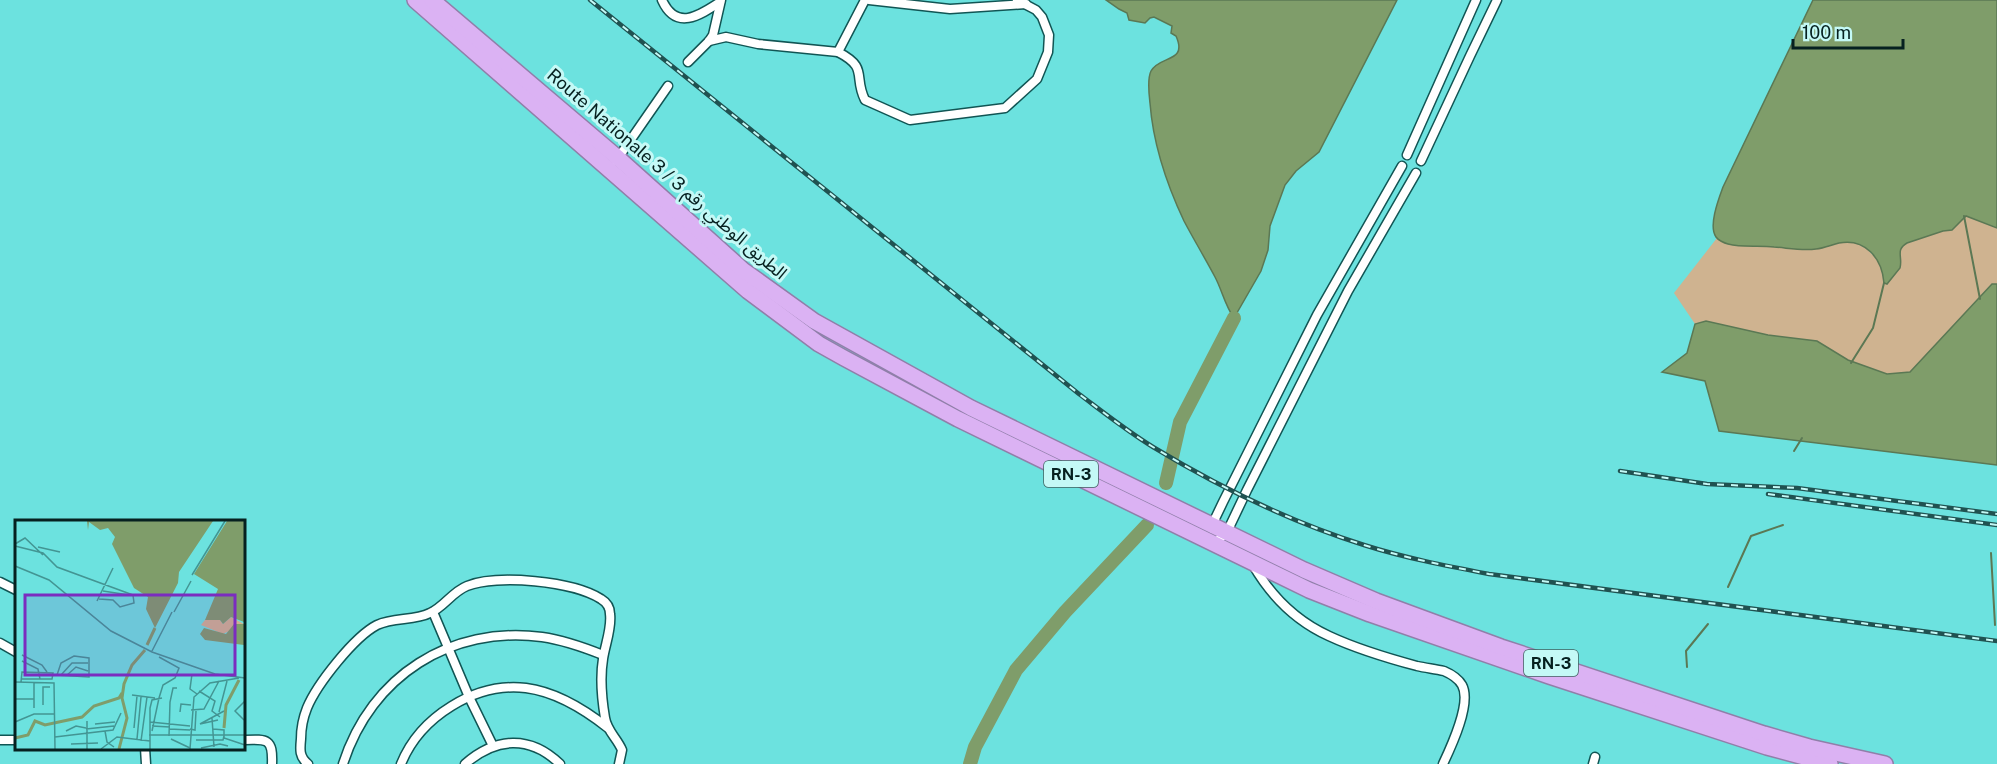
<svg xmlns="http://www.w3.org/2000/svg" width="1997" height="764" viewBox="0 0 1997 764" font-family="'Public Sans','Noto Sans Arabic',sans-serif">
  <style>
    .green { fill: #cfb390 }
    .water { fill: #7f9d6a; stroke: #5b7854; stroke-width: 1.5 }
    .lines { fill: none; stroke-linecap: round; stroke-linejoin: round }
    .stream { stroke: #5b7854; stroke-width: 2 }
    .river { stroke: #7f9d6a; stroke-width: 14 }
    .street-casing { stroke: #115554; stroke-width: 11 }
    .highway-casing { stroke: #907fa9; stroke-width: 18 }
    .street { stroke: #fff; stroke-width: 8 }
    .highway { stroke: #dbb2f3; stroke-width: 15 }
    .rail-casing { stroke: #205251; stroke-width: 4.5 }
    .rail { stroke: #c4f9f6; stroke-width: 2; stroke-dasharray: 7; stroke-linecap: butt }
    .labels { text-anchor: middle; stroke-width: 6; stroke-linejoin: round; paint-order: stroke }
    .shield { fill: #c4f9f6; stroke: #3f6260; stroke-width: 1.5 }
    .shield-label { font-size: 16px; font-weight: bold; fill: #062120 }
    .street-label { font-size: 18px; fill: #062120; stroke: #c4f9f6 }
    .inset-river { fill: none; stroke: #7f9d6a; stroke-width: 3 }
    .inset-road { fill: none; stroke: #439593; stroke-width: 1.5 }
    .view { fill: #7b2cbf; fill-opacity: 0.15; stroke: #7b2cbf; stroke-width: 3 }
    .inset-edge { fill: none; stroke: #062120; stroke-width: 3 }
  </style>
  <rect width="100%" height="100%" fill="#6ce2df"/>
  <polygon class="green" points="1964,216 1968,216 1997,228 1997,284 1992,284 1910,372 1887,374 1848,360 1817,341 1768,335 1706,321 1695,324 1674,293 1717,238 1726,244 1815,249 1840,243 1855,242 1867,249 1877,259 1883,272 1884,283 1887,284 1900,268 1899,250 1902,245 1943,231 1952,230"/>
  <g class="water">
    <path d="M1106 0H1397L1319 152 1296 171 1285 185 1270 226 1268 250 1261 271 1234 318C1225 306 1222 290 1215 277 1205 258 1194 240 1184 221 1167 185 1153 143 1150 103 1149 94 1147 79 1151 71 1160 55 1188 63 1176 36L1171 33 1172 26 1154 17 1150 18 1145 23 1129 20 1127 13 1119 9Z"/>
    <path d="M1813 0H1997V228L1966 216 1952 230 1943 231 1907 243C1895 250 1903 257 1900 268L1887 284 1884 283C1882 258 1865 238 1839 243 1831 245 1824 248 1816 249 1802 251 1788 248 1774 247 1759 245 1743 248 1728 244 1724 243 1718 240 1716 237 1708 226 1719 198 1723 187Z"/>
    <polygon points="1992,284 1997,284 1997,465 1719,431 1705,381 1662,372 1687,353 1695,324 1706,321 1768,335 1817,341 1848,360 1887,374 1910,372"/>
  </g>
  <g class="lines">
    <g class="stream">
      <polyline points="1964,216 1980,299"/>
      <polyline points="1851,363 1873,328 1884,283"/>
      <polyline points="1794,451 1802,438"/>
      <polyline points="1991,553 1995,625"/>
      <polyline points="1728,587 1751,536 1783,525"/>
      <polyline points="1687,667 1686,651 1708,624"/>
    </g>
    <g class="river">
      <polyline points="1166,483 1180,422 1234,318"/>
      <polyline points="970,764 975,747 1016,670 1065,612 1147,525"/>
    </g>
    <g class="street-casing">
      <g id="street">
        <path d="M662 0C676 31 699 16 720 2"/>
        <polyline points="869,0 950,9 1026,4"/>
        <path d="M709 41 726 37 758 44 838 52C869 68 853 76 865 100L910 120 1005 108 1037 79 1048 52 1049 35 1042 17 1036 10 1017 0"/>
        <polyline points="838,52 865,0"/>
        <polyline points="688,62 709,41 713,35 721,0"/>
        <polyline points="1407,155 1476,0"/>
        <polyline points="616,161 668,86"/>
        <polyline points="1421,161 1470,56 1497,0"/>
        <polyline points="1213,529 1212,525 1223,502 1317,315 1402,166"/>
        <polyline points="1214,544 1227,532 1247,490 1348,291 1416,173"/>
        <path d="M1253 565C1271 596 1296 621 1329 636 1357 649 1387 658 1417 666 1426 668 1435 669 1444 671 1451 674 1458 678 1462 685 1472 703 1451 747 1443 764"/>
        <polyline points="0,582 16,590"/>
        <polyline points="433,612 469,697 493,746"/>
        <polyline points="0,643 16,652"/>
        <polyline points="0,740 16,740"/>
        <path d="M243 740C267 739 273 738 272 764"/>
        <polyline points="145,748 146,764"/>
        <path d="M308 764C299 757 300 749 301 739 301 728 303 718 307 708 317 684 354 637 377 625 394 617 414 621 430 613 444 607 452 592 467 586 497 574 573 581 601 599 606 602 610 607 610 614 612 628 605 645 603 659 600 677 602 700 605 718 607 731 617 738 622 750L619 764"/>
        <path d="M343 764C371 676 451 625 542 637 563 640 583 647 603 655"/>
        <path d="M401 764C420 717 475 682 526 688 557 692 584 709 608 728"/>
        <path d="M465 764C496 737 530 735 560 764"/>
        <polyline points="1593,764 1595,757"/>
      </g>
    </g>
    <g class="highway-casing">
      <g id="highway">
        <polyline points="415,0 748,291 819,344 844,358 958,419 1309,590 1370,614 1549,676 1767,747 1830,764"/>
        <polyline points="432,0 618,158 743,270 814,321 971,408 1304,570 1376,601 1501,647 1764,734 1809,747 1885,764"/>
      </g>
    </g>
    <use href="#street" class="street"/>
    <use href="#highway" class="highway"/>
    <g class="rail-casing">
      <g id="rail">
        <path d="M590 0 1079 394C1103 412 1127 431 1153 447 1219 487 1291 522 1364 545 1405 558 1447 566 1489 574L1997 641"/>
        <polyline points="1620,471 1707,484 1797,488 1997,514"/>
        <polyline points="1768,494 1997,525"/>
      </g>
    </g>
    <use href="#rail" class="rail"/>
  </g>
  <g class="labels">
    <g class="shield">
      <rect x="1044" y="461" width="54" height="26" rx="4.5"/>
      <rect x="1524" y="650" width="54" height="26" rx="4.5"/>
    </g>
    <g class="shield-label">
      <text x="1071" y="480">RN-3</text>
      <text x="1551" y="669">RN-3</text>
    </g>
    <g class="street-label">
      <text transform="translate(667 174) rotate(41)" y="6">Route Nationale 3 / الطريق الوطني رقم 3</text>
    </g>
  </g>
  <g transform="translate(15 520)">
    <rect width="230" height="230" fill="#6ce2df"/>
    <path d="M216 97 229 104 208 114 186 105 190 100H205L208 104Z" fill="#cfb390"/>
    <path d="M72 1H198L164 52 163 63 140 108 131 89 133 77 119 68 97 24 100 17 93 8 85 10 74 2 73 10ZM212 1H229V102L216 97 208 104 205 100H190L203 69 179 54ZM219 104H229V125L190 120 185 114 189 108 211 114Z" fill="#7f9d6a"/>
    <path class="inset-river" d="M132 125 140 108M209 208 211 185 224 160M0 218 13 215 20 201 30 205 67 197 79 186 104 178 107 173M104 229 112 198 107 178 109 164 117 145 130 130"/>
    <path class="inset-road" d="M0 24 10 18 28 35M0 26 28 33 42 47 118 75M23 27 45 32M0 46 34 60 96 111 137 132 200 154 230 158M177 55 210 1M88 71 114 75M84 79 98 80 105 87 119 83 118 75M82 81 98 48M159 92 176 61M137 131 157 92M7 135 27 145 32 152M59 136 74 138V157L42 155 46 143ZM144 137 164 148 160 158 148 165 144 178M7 141 23 149 25 159M177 154 175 169 182 174M46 155 57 143H73M51 156 61 147 73 151M0 162 39 163 40 229M6 162 7 152 38 153 37 159H6M19 162V188M184 171 200 181 197 191 205 197M117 175 140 178M0 179H19M28 185V167H35M176 190 189 189 204 161M165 192 166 184 176 185M204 192 212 161M197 198 199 227M229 200 220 191 230 181M0 202 19 194H40M135 202 175 206M80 204 100 202M185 204 209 191M185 204 203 200M137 206 155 207M119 208 122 176M71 209 99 206M154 209 175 210M175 209 180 210 181 191M198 209 209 210V218L230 225M51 211 61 206 71 208M90 211 92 222 99 227M137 211 144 178M134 215H230M154 216 155 182 158 168H162M40 217 98 210 106 193M122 219 126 177M156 219 175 228M181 220H208L209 216M126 221 132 177M56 224 83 223M186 228 205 224 213 226M72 229V201M86 229 102 217 135 221M135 229V188L137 180 147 178M175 229 179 177 195 163 224 158"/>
    <path class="view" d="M10 75H220V155H10Z"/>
    <rect width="230" height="230" class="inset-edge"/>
  </g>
  <path d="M1793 39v9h110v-9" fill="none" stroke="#062120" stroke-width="3"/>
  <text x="1802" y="39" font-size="18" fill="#062120" stroke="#c4f9f6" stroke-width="4.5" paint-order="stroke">100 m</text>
</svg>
